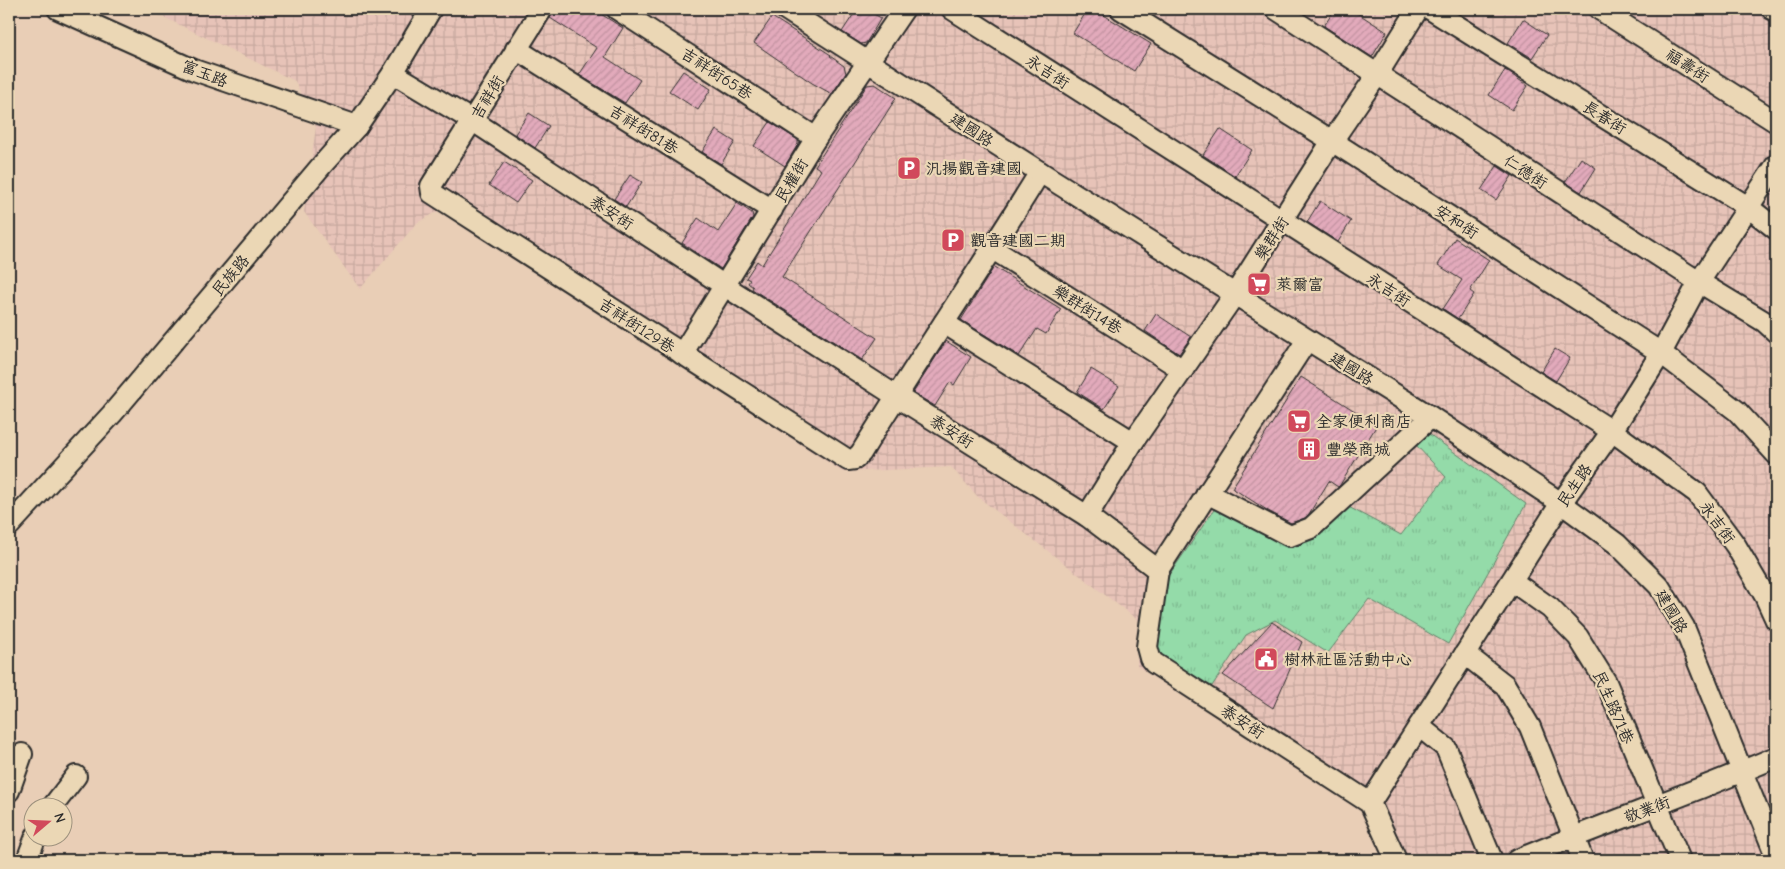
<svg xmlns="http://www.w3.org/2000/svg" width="1785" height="869" viewBox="0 0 1785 869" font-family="'Comic Neue','LXGW WenKai TC',sans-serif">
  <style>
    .industrial { fill: url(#industrial-grid) }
    .park { fill: url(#park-tufts); stroke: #60836a }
    .building { fill: url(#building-hatch); stroke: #2b2b2b }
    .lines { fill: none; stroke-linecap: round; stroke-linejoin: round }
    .minor-casing { stroke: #2b2b2b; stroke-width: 24 }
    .minor { stroke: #ebd7b5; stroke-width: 20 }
    .labels { text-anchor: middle; stroke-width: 4.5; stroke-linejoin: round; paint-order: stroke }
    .street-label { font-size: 16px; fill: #2b2b2b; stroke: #ebd7b5 }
    .poi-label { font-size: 16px; fill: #2b2b2b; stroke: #ebd7b5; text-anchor: start }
  </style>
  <defs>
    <pattern id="industrial-grid" width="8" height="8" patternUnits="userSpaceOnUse" patternTransform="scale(1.25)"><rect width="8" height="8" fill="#e7c3b8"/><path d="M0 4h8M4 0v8" fill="none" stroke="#c6a89e"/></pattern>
    <pattern id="park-tufts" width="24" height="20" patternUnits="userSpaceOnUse" patternTransform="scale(1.25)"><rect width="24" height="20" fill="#94dba9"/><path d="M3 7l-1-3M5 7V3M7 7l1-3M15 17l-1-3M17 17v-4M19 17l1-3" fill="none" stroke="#80bc92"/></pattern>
    <pattern id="building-hatch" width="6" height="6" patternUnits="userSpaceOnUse" patternTransform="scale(1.25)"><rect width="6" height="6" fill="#e2aabb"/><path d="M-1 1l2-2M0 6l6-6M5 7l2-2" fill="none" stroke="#c292a1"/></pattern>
  </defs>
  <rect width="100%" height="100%" fill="#e9ceb6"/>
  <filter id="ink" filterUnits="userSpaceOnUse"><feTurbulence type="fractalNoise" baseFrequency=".02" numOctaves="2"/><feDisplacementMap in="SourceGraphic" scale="10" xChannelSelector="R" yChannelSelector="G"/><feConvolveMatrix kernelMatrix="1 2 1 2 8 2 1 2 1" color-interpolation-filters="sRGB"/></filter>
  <g filter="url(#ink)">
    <polygon class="industrial" points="147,9 1776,9 1776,860 1388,860 1370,816 1137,666 1139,621 978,497 951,467 843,472 442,209 417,223 360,289 304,212 316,127 295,81"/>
    <polygon class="park" points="1429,434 1526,504 1448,644 1369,599 1328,653 1275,620 1246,635 1212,686 1158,663 1152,646 1169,575 1218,504 1297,547 1343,504 1401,535 1446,477 1415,444"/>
    <g class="building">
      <polygon points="554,9 593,9 623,28 605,57 640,80 625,103 579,75 597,48 550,18"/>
      <polygon points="857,9 865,9 881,18 866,43 861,44 842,32"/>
      <polygon points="1088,9 1094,9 1151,44 1134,71 1073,33"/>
      <polygon points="1335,9 1351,9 1387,32 1372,57 1324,26"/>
      <polygon points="772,17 831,55 830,56 844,66 846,73 832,94 812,83 754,43"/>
      <polygon points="1523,19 1547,35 1532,58 1508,43"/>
      <polygon points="1505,70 1528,86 1512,110 1489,95"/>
      <polygon points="683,71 711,89 698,110 669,91"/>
      <polygon points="875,84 896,98 782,277 877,338 862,360 752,289 753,287 748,283 750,280 746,278 757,261 762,265 821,170 815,166 867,85"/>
      <polygon points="529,113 549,126 535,148 515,134"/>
      <polygon points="770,122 798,140 798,144 785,166 754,146"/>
      <polygon points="1220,129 1252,150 1235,176 1203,155"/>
      <polygon points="716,130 735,142 721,164 702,152"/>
      <polygon points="1581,158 1596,168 1581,192 1565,182"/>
      <polygon points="504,162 532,180 516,203 489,185"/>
      <polygon points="1497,166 1512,176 1496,200 1481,190"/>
      <polygon points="630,175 642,182 626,207 614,199"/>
      <polygon points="1320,201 1351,221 1338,242 1307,222"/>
      <polygon points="737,203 752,213 753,217 721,269 682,243 698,218 718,232"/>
      <polygon points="1455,238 1489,260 1470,291 1474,294 1458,319 1443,309 1462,280 1438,265"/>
      <polygon points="994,267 1061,309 1046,334 1037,329 1019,356 961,320"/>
      <polygon points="1156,314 1191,337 1179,354 1145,331"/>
      <polygon points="946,341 971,357 954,385 950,382 935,406 913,393"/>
      <polygon points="1555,349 1570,358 1556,381 1541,372"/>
      <polygon points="1091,369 1119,386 1104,409 1077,392"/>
      <polygon points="1301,377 1377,425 1340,485 1338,487 1329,481 1309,514 1305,518 1291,523 1270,512 1232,488"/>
      <polygon points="1272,622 1302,642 1273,708 1223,675"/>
    </g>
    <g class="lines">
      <g class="minor-casing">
        <g id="minor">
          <polyline points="58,9 194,70 357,126"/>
          <path d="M542 9 431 186 432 193 848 460 855 459 861 453C919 358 982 267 1040 172"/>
          <polyline points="617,9 816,138"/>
          <polyline points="785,9 1040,172 1431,417 1561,503 1617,544 1659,586 1684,627 1776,856"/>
          <polyline points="952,9 1612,431 1697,493 1736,546 1765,596 1776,620"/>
          <polyline points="1121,9 1332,141 1661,353 1737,411 1776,454"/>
          <polyline points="1276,9 1699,282 1765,322 1776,332"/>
          <polyline points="1430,9 1748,207 1776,229"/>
          <polyline points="1599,9 1776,122"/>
          <polyline points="1772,9 1776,11"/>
          <polyline points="516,49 772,210"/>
          <polyline points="393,73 473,121 725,286 896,396 1087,516 1158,570 1147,647 1150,658 1154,663 1370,803 1396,860"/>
          <polyline points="993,249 1183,370"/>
          <polyline points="944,323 1133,442"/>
          <polyline points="682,354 816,138 904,9"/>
          <polyline points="1207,493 1290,536 1311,528 1431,417"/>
          <polyline points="1087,516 1133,442 1235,294 1332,141 1377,75 1418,9"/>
          <polyline points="9,526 112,414 322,165 357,126 393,73 431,9"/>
          <polyline points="1158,570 1307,340"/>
          <polyline points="1512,581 1550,608 1578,637 1606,682 1680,860"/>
          <polyline points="1465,654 1505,685 1530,727 1583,860"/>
          <polyline points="1419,726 1446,748 1492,860"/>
          <polyline points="9,791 22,754"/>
          <polyline points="1370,803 1561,503 1612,431 1661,353 1699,282 1776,165"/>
          <polyline points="53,806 76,776"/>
          <polyline points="27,860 36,836"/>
          <path d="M1517 860C1603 824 1691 794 1776 757"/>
        </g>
      </g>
      <use href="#minor" class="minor"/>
    </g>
  </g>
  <defs>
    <g id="parking-square" transform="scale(1.25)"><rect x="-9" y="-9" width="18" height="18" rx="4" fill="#d1495b" stroke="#ebd7b5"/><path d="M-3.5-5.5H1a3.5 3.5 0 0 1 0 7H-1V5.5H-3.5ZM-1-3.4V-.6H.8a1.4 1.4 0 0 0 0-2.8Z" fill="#fff"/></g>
    <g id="supermarket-square" transform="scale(1.25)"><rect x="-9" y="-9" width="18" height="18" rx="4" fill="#d1495b" stroke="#ebd7b5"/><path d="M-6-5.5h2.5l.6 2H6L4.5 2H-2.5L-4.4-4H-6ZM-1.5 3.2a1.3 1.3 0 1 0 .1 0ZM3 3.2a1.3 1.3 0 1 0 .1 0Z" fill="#fff"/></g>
    <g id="building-square" transform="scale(1.25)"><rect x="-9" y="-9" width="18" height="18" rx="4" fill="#d1495b" stroke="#ebd7b5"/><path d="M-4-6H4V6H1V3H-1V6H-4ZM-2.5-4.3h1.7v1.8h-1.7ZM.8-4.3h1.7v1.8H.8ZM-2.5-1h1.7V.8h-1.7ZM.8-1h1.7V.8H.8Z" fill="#fff"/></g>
    <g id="civic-square" transform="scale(1.25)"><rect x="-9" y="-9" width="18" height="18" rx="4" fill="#d1495b" stroke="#ebd7b5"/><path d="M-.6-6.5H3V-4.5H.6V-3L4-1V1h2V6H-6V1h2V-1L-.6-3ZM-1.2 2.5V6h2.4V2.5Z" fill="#fff"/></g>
  </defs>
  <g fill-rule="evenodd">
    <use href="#parking-square" x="909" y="168"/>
    <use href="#parking-square" x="953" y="240"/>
    <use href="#supermarket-square" x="1259" y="284"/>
    <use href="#supermarket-square" x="1299" y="421"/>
    <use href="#building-square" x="1309" y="449"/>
    <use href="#civic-square" x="1266" y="659"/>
  </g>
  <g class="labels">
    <g class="street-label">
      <text transform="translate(1688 65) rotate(33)" y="6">福壽街</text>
      <text transform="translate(1048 71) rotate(33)" y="6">永吉街</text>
      <text transform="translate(205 73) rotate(21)" y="6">富玉路</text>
      <text transform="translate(717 73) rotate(33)" y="6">吉祥街65巷</text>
      <text transform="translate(487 97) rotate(-59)" y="6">吉祥街</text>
      <text transform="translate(1605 117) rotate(32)" y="6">長春街</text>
      <text transform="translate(644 129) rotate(32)" y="6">吉祥街81巷</text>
      <text transform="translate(972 129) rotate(33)" y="6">建國路</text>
      <text transform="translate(1526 171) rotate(33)" y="6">仁德街</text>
      <text transform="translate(791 180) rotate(-59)" y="6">民權街</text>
      <text transform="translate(612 212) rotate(33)" y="6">泰安街</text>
      <text transform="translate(1457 221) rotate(33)" y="6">安和街</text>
      <text transform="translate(1271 238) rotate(-57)" y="6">樂群街</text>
      <text transform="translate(230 275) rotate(-50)" y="6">民族路</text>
      <text transform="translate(1389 289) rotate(33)" y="6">永吉街</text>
      <text transform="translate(1088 309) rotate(32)" y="6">樂群街14巷</text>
      <text transform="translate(637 325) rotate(33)" y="6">吉祥街129巷</text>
      <text transform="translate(1352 368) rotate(32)" y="6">建國路</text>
      <text transform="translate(952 431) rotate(32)" y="6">泰安街</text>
      <text transform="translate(1574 485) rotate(-56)" y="6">民生路</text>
      <text transform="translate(1718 522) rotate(54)" y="6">永吉街</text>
      <text transform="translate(1672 611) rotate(60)" y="6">建國路</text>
      <text transform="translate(1614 707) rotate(66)" y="6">民生路71巷</text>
      <text transform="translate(1243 721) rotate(33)" y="6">泰安街</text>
      <text transform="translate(1647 809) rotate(-21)" y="6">敬業街</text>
    </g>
    <g class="poi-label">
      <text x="926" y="174">汎揚觀音建國</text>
      <text x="970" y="246">觀音建國二期</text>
      <text x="1276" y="290">萊爾富</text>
      <text x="1316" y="427">全家便利商店</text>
      <text x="1326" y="455">豐榮商城</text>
      <text x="1284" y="665">樹林社區活動中心</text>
    </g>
  </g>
  <rect width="1785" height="869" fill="none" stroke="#ebd7b5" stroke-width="30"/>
  <rect x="15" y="15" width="1755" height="839" fill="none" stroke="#2b2b2b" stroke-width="2" filter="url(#ink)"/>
  <g transform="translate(48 822) rotate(71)"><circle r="24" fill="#ebd7b5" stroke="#9e927e"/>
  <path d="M0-4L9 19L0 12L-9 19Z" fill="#d1495b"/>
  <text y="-8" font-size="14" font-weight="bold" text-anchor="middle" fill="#2b2b2b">N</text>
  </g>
</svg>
